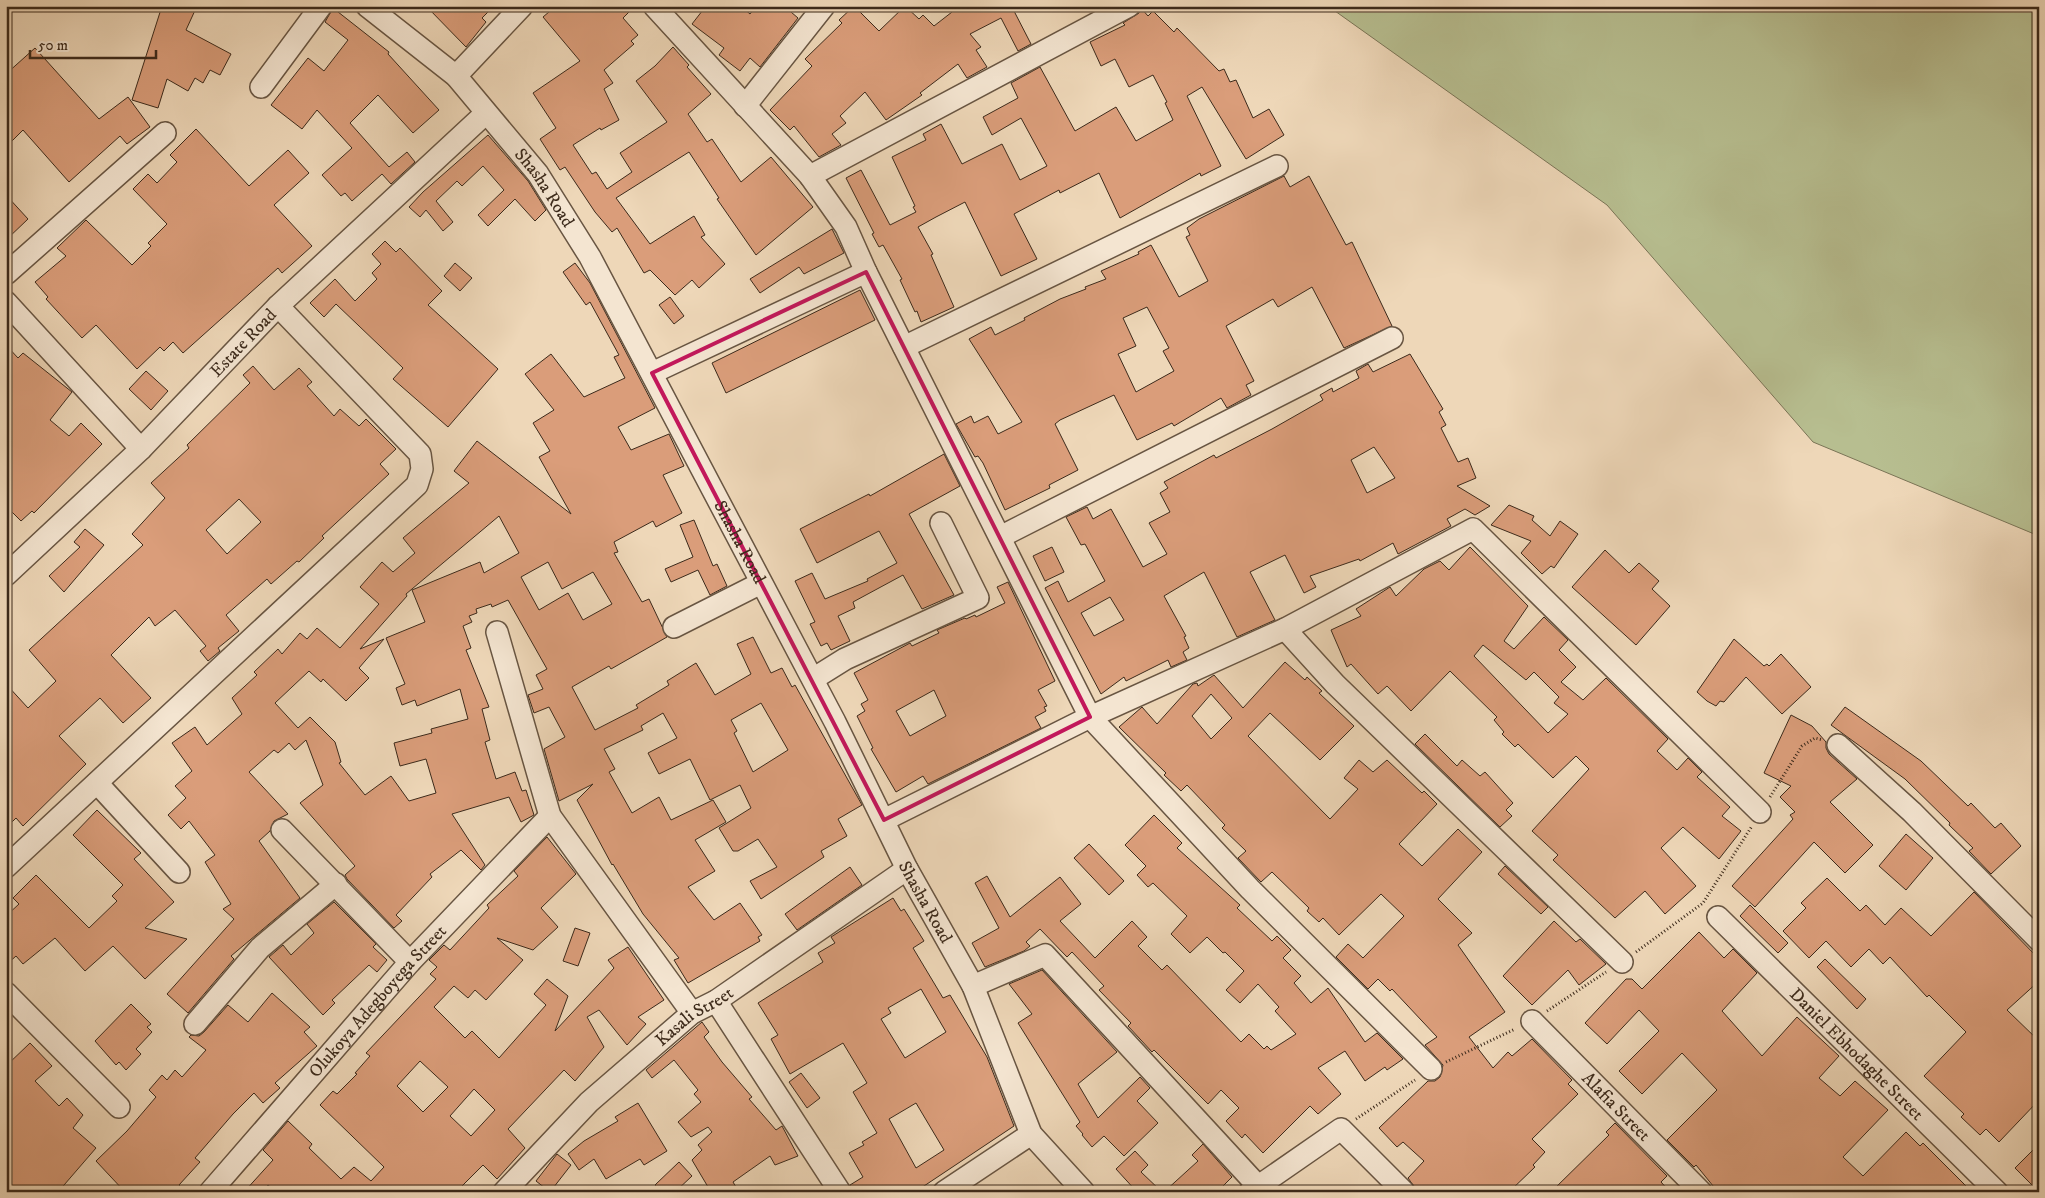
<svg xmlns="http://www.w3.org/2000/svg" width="2045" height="1198" viewBox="0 0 2045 1198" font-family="'IM FELL DW Pica',serif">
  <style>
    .green { fill: #b7be90; stroke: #7a7456 }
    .building { fill: #da9d7a; stroke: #3c2a1b; fill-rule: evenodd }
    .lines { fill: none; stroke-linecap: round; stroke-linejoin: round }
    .minor-casing { stroke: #685542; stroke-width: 24 }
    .path { stroke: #3c2a1b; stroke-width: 3; stroke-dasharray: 1 2.5; stroke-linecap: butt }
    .minor { stroke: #f4e5d1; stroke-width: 21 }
    .marked { fill: none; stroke: #c2185b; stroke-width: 4; stroke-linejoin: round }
    .labels { text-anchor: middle; stroke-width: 4.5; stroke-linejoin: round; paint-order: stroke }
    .street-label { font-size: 18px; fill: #3c2a1b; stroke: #f4e5d1 }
  </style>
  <rect width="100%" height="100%" fill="#eed7b8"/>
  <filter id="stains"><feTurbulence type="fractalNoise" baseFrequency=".004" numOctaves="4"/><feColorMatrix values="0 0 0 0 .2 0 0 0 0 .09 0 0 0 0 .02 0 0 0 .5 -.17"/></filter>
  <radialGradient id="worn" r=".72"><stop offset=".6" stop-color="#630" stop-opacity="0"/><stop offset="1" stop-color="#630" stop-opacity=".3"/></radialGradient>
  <polygon class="green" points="1328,6 2039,6 2039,536 1813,442 1607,205"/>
  <g class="building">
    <polygon points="162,6 197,6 186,30 231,54 220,75 210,70 203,83 195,78 188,91 167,79 158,108 132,100"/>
    <polygon points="426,6 494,6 482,18 486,22 466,47"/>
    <polygon points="556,6 635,6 623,18 638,35 631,41 634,44 604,70 613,83 604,89 619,120 601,130 600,128 573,145 592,174 596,172 607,189 632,172 620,153 667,122 636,81 655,66 673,47 689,65 687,67 711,94 688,114 707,142 712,139 741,182 771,157 813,207 756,255 717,199 719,198 689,152 616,198 650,244 694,216 705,235 701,237 725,264 699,288 692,280 675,295 650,270 644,273 617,228 612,232 595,212 565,167 560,170 540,139 556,128 533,93 580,61 543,17"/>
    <polygon points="706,6 741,6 750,14 756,6 784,6 798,18 760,67 750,58 740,71 719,55 724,48 692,24"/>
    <polygon points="854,6 879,31 905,6 919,19 923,15 934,26 952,12 950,6 1024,6 1014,11 1031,44 1018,51 1001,18 970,34 981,47 976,50 987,67 967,78 958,64 920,93 922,95 886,120 865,92 840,116 846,123 832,134 841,145 819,157 794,126 790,130 770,110 812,66 805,59 842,23 839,20"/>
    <polygon points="333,8 389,52 388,54 439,110 413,133 378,95 350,123 389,167 407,152 415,162 391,184 382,174 352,201 345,193 341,196 322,175 352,148 317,110 302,129 271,105 308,58 324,71 348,40 325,22"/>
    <polygon points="1141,8 1148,16 1153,11 1174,32 1177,28 1219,71 1224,69 1230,82 1236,80 1253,118 1269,109 1284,135 1246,159 1202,87 1187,96 1221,166 1201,176 1200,173 1120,218 1099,173 1060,193 1059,190 1014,214 1037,259 1001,276 965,202 936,217 918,227 933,254 931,255 954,307 921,322 917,311 915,312 900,280 902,279 883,245 879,247 872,234 874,233 846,178 861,170 890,225 916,212 913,207 915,206 892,157 926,140 923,134 941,124 962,164 1002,144 1020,180 1047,166 1021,118 992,135 983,117 1018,98 1011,83 1040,67 1075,131 1116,107 1136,141 1173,120 1165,103 1167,102 1153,75 1129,87 1115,59 1101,66 1090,42 1125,25 1123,23 1139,13"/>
    <polygon points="35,48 99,119 128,97 150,127 127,144 120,136 69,182 23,130 6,147 6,74"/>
    <polygon points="196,129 249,186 288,150 309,173 274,205 312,246 282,273 278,268 183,353 173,342 164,351 160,347 137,369 96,325 82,338 46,299 48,297 35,282 66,256 57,248 86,220 132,265 151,246 148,243 167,224 133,189 148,174 157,183 177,162 170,155"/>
    <polygon points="488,135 528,181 546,210 535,221 515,199 488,226 478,215 504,190 483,166 462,186 457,181 436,201 453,222 443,231 426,210 420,217 409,207 423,192"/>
    <path d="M1284 176 1290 187 1309 176 1346 245 1352 242 1392 326 1344 348 1312 287 1278 307 1273 299 1226 326 1254 381 1246 385 1251 395 1227 408 1221 398 1174 426 1172 423 1137 440 1114 395 1060 420 1055 424 1078 470 1049 485 1050 488 1005 510 983 463 978 456 975 457 956 424 971 416 974 423 988 416 998 434 1022 422 969 339 991 327 995 335 1025 320 1024 318 1060 299 1086 289 1085 287 1106 279 1101 271 1139 254 1138 252 1151 245 1179 297 1208 281 1186 237 1190 235 1187 228 1199 219ZM1147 307 1169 348 1163 351 1174 371 1136 392 1118 354 1136 346 1123 318Z"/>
    <polygon points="6,195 28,219 6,240"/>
    <polygon points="832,229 844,253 804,274 799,267 760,293 750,279"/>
    <polygon points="385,241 396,252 400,248 442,291 428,305 498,369 448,427 393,379 403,368 336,304 324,317 310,303 335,279 355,301 377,279 372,273 381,264 372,254"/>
    <polygon points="455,263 472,278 460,291 444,276"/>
    <path d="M575 263 590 283 655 408 618 427 631 450 669 434 684 466 663 475 682 513 656 527 653 521 614 542 618 552 614 553 642 602 649 599 667 637 611 669 609 666 572 687 595 730 638 708 636 705 669 685 667 681 696 663 715 695 751 674 737 644 753 637 771 673 782 668 792 687 795 685 862 805 838 819 847 836 821 851 824 857 761 899 750 881 777 867 758 839 738 851H733L719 828 751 808 740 785 710 800 690 759 659 774 648 753 677 738 663 713 641 726 643 730 604 749 615 769 609 772 632 813 659 797 671 820 713 800 726 822 695 840 715 871 688 887 714 920 740 903 762 935 758 937 760 941 688 983 674 960 679 958 643 914 613 864 612 865 577 800 593 784 559 801 544 749 565 737 549 707 534 713 528 695 543 689 536 675 547 669 508 600 492 607 491 604 476 609 477 613 469 616 472 622 463 626 471 648 466 650 489 707 482 709 490 740 485 742 496 779 515 772 522 791 526 790 534 815 521 822 509 797 452 814 485 865 481 870 461 850 430 874 432 877 396 915 402 921 394 928 347 879 345 875 355 866 300 803 323 785 306 740 295 750 289 743 278 753 274 750 249 772 288 814 274 821 270 831 259 841 300 898 231 956 234 959 188 1013 167 994 234 919 223 909 231 904 205 862 215 855 189 821 181 829 168 815 186 798 175 786 192 771 172 743 195 727 207 745 242 714 232 698 257 675 254 672 278 649 282 654 300 633 307 639 317 628 340 648 379 604 360 587 382 562 393 572 415 553 403 538 469 483 454 471 477 441 571 514 539 457 550 451 533 423 554 410 525 374 551 354 584 397 625 378 614 357 619 355 590 302 586 305 563 272ZM499 516 519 553 484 573 480 562 412 590 425 622 386 638 405 684 396 688 402 705 415 700 417 706 460 689 468 719 431 729 432 733 394 743 400 766 426 759 436 793 409 801 391 776 365 795 339 763 341 762 335 742 310 717 298 728 275 703 309 671 321 682 323 679 346 701 369 678 359 668 384 639 360 649 407 596 406 594ZM548 562 562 589 593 572 612 604 583 620 568 593 539 610 521 577ZM761 703 788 750 753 772 734 733 737 731 731 720Z"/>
    <polygon points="860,290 875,320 726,393 712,363"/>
    <polygon points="670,297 684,316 674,324 659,305"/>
    <polygon points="6,345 18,358 23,353 72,392 50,420 69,436 81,423 102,444 34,513 32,511 21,521 6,506"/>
    <path d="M1410 354 1443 409 1439 412 1446 425 1441 428 1458 462 1468 458 1476 478 1457 486 1490 506 1475 515 1465 509 1447 519 1451 526 1398 554 1393 543 1360 561 1359 559 1310 576 1316 587 1304 593 1285 555 1250 572 1275 620 1237 637 1204 572 1164 596 1186 636 1184 637 1189 648 1183 652 1187 660 1171 667 1168 660 1126 681 1124 677 1101 694 1045 588 1058 581 1068 602 1105 581 1085 544 1081 545 1066 517 1087 507 1093 519 1111 509 1143 567 1167 554 1149 523 1170 512 1160 493 1168 488 1164 482 1214 455 1216 458 1272 429 1323 400 1320 395 1332 388 1333 392 1359 378 1356 371 1368 364 1373 372ZM1374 447 1395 478 1367 493 1351 460ZM1110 597 1124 620 1094 636 1081 613Z"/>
    <path d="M253 366 274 390 299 368 312 382 307 386 334 416 340 409 359 426 366 419 396 449 380 464 389 474 322 536 324 538 299 562 297 561 271 584 267 579 226 615 239 631 218 648 220 651 208 661 200 651 206 646 175 610 155 626 149 617 111 655 151 698 123 723 100 698 59 736 86 764 23 826 16 818 6 828V684L28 708 56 681 29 650 143 545 132 534 165 498 151 483 189 448 187 445 250 383 243 375ZM239 499 261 522 227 554 206 530Z"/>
    <polygon points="146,371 168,391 151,410 129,389"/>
    <polygon points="944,454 960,486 909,514 954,595 922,609 903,575 853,602 855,608 838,616 850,641 831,650 827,643 821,646 810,624 815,622 795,581 812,573 825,599 868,581 867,579 897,563 879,531 817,563 800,529 869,494 870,496"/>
    <polygon points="1509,505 1534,516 1532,520 1550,536 1560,521 1578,534 1554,568 1551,566 1542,574 1521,553 1531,541 1491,525"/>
    <polygon points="694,520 713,566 717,564 727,586 710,595 698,570 671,582 665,569 693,557 680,525"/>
    <polygon points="85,529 104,545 64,592 49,576 80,547 74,542"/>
    <polygon points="1052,547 1064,572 1045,581 1033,556"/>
    <path d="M1470 547 1528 606 1504 641 1514 649 1544 617 1568 640 1559 650 1576 667 1561 682 1583 700 1606 678 1668 739 1657 751 1677 770 1688 758 1702 772 1697 777 1730 807 1722 816 1741 831 1719 859 1683 827 1661 848 1696 886 1665 914 1645 891 1615 918 1553 860 1558 855 1532 831 1589 769 1576 756 1553 778 1518 744 1515 747 1502 734 1504 732 1494 720 1497 717 1450 671 1411 711 1387 686 1378 694 1351 664 1347 667 1331 630 1361 616 1356 609 1390 587 1396 596 1424 569 1440 561 1449 570ZM1483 645 1526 680 1534 672 1559 697 1554 703 1568 714 1548 733 1474 656Z"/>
    <polygon points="1605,550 1629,573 1639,563 1659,581 1652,589 1670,606 1636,645 1572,587"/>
    <path d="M1008 582 1055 681 1038 690 1047 706 1044 707 1046 711 1035 717 1041 728 928 784 923 776 896 792 871 749 873 748 857 716 865 711 861 704 868 700 854 673 910 643 912 646 939 633 937 630 965 618 966 619 975 615 976 617 1005 603 997 587ZM934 690 946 716 910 736 896 711Z"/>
    <polygon points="1734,639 1764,666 1767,664 1769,666 1781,654 1811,687 1782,714 1746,677 1724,702 1720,701 1716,706 1707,701 1697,692"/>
    <path d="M1285 662 1305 680 1307 677 1322 691 1319 693 1354 726 1320 760 1270 713 1248 736 1329 818 1330 819 1358 789 1344 778 1359 760 1373 772 1387 760 1422 793 1424 791 1437 804 1399 844 1422 866 1458 829 1482 852 1438 899 1472 933 1458 945 1505 1012 1469 1037 1493 1068 1508 1052 1512 1056 1532 1039 1572 1080 1568 1084 1578 1094 1532 1139 1545 1152 1533 1165 1535 1167 1509 1192H1418L1408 1178 1424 1161 1403 1142 1397 1147 1379 1128 1428 1081H1435L1440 1077 1443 1065 1425 1045 1437 1037 1392 989 1390 991 1378 979 1368 989 1336 957 1348 944 1363 958 1404 916 1381 894 1339 935 1323 918 1319 922 1307 911 1309 908 1272 872 1261 882 1238 858 1246 851 1222 828 1225 825 1208 807 1187 785 1181 791 1164 775 1166 773 1119 727 1142 707 1157 724 1193 684 1197 683 1198 686 1214 675 1243 708ZM1211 694 1232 718 1211 739 1192 716Z"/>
    <polygon points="1845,707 1921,761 1968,806 1971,803 1995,828 2001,823 2021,846 1991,874 1969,851 1973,848 1949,825 1950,823 1905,779 1831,725"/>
    <polygon points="1791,715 1812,726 1826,742 1826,748 1829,754 1857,779 1830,802 1873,845 1845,873 1814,842 1755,907 1732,886 1793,819 1790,815 1795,812 1780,797 1791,786 1764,773"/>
    <polygon points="1425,734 1457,766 1462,760 1480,776 1485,772 1513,803 1506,810 1512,816 1500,827 1415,744"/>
    <polygon points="97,810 141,853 134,859 174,902 145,928 187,939 145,979 113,946 85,971 55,938 23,964 16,956 6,965 6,916 19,904 13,898 36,875 89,928 117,901 112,896 123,885 73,835"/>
    <polygon points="1154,815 1182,843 1177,848 1240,905 1237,908 1272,941 1277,936 1291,950 1283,958 1301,976 1294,983 1311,1003 1328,988 1365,1042 1377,1033 1403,1059 1387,1070 1385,1067 1365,1081 1345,1051 1318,1068 1341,1094 1318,1114 1310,1106 1263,1153 1245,1134 1242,1138 1226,1121 1239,1108 1221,1090 1208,1104 1154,1050 1152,1052 1128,1026 1131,1023 1099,990 1104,986 1072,952 1067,957 1040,929 1026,942 1030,946 1024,951 985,967 972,943 999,928 975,883 987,876 1010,917 1060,877 1081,904 1060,921 1095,958 1132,921 1147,937 1138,946 1162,970 1167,965 1241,1042 1249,1034 1264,1049 1267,1046 1271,1050 1296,1034 1275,1011 1279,1007 1258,984 1240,1003 1226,990 1244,971 1225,952 1223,953 1207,937 1190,953 1171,934 1187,916 1153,883 1148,887 1137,875 1146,866 1125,845"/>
    <polygon points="1906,834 1933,858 1906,890 1879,866"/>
    <path d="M547 837 576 874 541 908 558 927 533 950 497 938 523 960 486 1000 475 990 468 998 454 986 434 1007 465 1038 472 1031 499 1058 546 1005 534 994 547 979 568 996 555 1031 614 968 608 960 628 947 664 1000 638 1017 646 1024 627 1045 599 1010 587 1017 604 1047 575 1081 564 1070 508 1129 525 1148 497 1179 483 1165 456 1192H276L268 1185 262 1192H244L273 1160 263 1150 288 1121 312 1144 309 1148 341 1179 354 1167 371 1181 384 1167 320 1105 333 1091 337 1094 357 1074 355 1073 370 1056 366 1053 436 979 430 974 437 967 429 960 444 945 450 950 489 908 487 905 518 876 514 871ZM420 1061 448 1087 423 1112 397 1086ZM474 1089 495 1110 471 1136 450 1116Z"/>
    <polygon points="1089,844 1124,881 1109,895 1074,858"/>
    <polygon points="1505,866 1548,907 1541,914 1498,874"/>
    <polygon points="850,867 862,885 797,930 785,914"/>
    <polygon points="1827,878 1860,911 1866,905 1885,925 1901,908 1931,936 1974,892 2039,959 2039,981 2007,1010 2039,1041 2039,1100 1999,1142 1986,1129 1980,1135 1961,1117 1964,1114 1924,1076 1966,1032 1929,995 1927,997 1890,957 1883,964 1869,949 1851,967 1826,941 1809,958 1783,931 1806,908 1801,903"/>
    <path d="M893 898 901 911 904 909 924 941 913 948 943 998 950 995 987 1057 1014 1126 915 1192H852L850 1185 863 1177 849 1153 864 1145 862 1142 877 1133 853 1092 867 1083 843 1043 790 1074 771 1039 778 1035 758 1003 823 962 818 953 835 943 831 937ZM921 989 946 1032 905 1058 881 1019 891 1013 888 1008ZM916 1103 944 1150 916 1168 889 1119Z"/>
    <polygon points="334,902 376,944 373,947 387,960 377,972 369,965 332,1000 335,1003 323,1015 269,957 283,945 291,955 314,933 307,924"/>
    <polygon points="1750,905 1788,943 1778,953 1740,916"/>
    <polygon points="1554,921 1576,942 1580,939 1606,964 1579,985 1568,970 1532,1005 1503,976"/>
    <polygon points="575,928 590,933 578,966 563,961"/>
    <polygon points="1699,932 1724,958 1733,949 1757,973 1722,1011 1762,1056 1797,1017 1839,1056 1819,1078 1840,1096 1855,1081 1888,1110 1843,1157 1863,1176 1906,1132 1920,1146 1923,1143 1972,1192 1718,1192 1696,1165 1694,1167 1667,1140 1717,1090 1682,1053 1642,1094 1619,1071 1659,1031 1639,1010 1607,1044 1585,1023 1626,979 1632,979 1642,989"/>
    <polygon points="1825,959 1866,999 1857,1009 1817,967"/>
    <polygon points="1042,970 1117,1052 1078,1084 1098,1118 1140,1077 1150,1088 1137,1101 1158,1123 1124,1156 1104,1136 1092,1147 1082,1135 1083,1134 1076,1126 1080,1122 1018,1023 1032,1014 1009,984"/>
    <polygon points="272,993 310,1027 304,1032 317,1046 275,1083 280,1088 263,1103 254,1093 233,1114 195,1158 200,1162 179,1185 186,1192 125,1192 96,1161 127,1131 156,1097 149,1090 162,1075 167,1080 175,1070 182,1077 206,1050 189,1037 191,1035 199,1036 204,1032 228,1005 248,1022"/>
    <polygon points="131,1004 151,1024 147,1027 152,1032 136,1049 141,1054 126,1070 119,1062 116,1065 95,1041"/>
    <polygon points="702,1022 709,1032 704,1037 722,1062 752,1097 749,1099 776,1130 782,1126 798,1156 775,1165 770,1156 733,1182 739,1192 711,1192 692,1160 702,1150 698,1145 712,1132 708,1127 691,1137 678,1122 701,1102 694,1094 698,1090 674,1060 652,1078 646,1070"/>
    <polygon points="30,1043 52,1066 35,1081 59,1106 67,1098 83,1115 73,1128 96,1148 58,1192 6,1192 6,1066"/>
    <polygon points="801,1073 820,1098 807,1108 789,1082"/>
    <polygon points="638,1103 667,1151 644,1165 640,1159 606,1179 594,1159 579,1170 568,1154 584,1141 618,1121 615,1117"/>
    <polygon points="1615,1123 1667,1176 1661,1182 1670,1192 1551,1192 1609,1135 1606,1132"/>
    <polygon points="1203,1144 1232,1177 1217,1192 1164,1192 1198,1161 1192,1155"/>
    <polygon points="2039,1144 2039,1192 2015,1168"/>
    <polygon points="1135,1151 1148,1165 1141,1172 1162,1192 1137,1192 1116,1169"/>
    <polygon points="557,1154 571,1165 550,1192 536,1181"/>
    <polygon points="679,1162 692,1176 675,1192 661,1192 655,1185"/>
  </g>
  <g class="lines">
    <g class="minor-casing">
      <g id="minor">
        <path id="s1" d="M367 6 456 76 538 174 590 257 835 722 907 869 973 986 1031 1134 1084 1192"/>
        <polyline points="654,6 810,176 846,227 866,272 1090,717 1250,889 1431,1069"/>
        <polyline points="456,76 522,6"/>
        <polyline points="261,87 321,6"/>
        <polyline points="745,106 824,6"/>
        <polyline points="810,176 1129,6"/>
        <polyline points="6,274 165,133"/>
        <polyline points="6,302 141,449"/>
        <polyline points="904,347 1277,166"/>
        <polyline points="652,373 866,272"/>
        <polyline points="1000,537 1392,338"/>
        <path id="s2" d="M6 575 141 449 278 306 486 113"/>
        <polyline points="674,627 761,583"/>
        <polyline points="1285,629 1335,684 1622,962"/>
        <polyline points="497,632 550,816 692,1013"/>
        <polyline points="813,679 845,659 978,598 941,523"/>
        <polyline points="1838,745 1912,812 2039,940"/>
        <polyline points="97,783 179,872"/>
        <polyline points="884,820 1090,717 1285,629 1473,529 1760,812"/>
        <polyline points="282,830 410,962"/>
        <polyline points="6,867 417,485 422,469 420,454 278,306"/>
        <path id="s3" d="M1718 917 1997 1192"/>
        <polyline points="973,986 1045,955 1257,1185"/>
        <polyline points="6,993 119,1107"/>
        <polyline points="716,1001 840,1192"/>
        <path id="s4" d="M1532 1021 1701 1192"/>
        <polyline points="195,1024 260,948 336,884"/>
        <path id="s5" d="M210 1192 410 962 550 816"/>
        <path id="s6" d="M504 1192 589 1102 692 1013 716 1001 907 869"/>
        <polyline points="944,1192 1031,1134"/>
        <polyline points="1250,1192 1341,1129 1404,1192"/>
      </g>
    </g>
    <g class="path">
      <polyline points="1770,797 1802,746 1815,738 1823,740"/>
      <polyline points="1636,952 1703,903 1752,826"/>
      <polyline points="1547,1011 1606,972"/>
      <polyline points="1446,1062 1515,1029"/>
      <polyline points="1356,1119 1415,1080"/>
    </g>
    <use href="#minor" class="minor"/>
  </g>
  <path class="marked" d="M866 272 1090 717 884 820 652 373Z"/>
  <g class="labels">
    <g class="street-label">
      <text dy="6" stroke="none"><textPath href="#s1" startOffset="256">Shasha Road</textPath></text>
      <text dy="6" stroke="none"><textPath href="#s2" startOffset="332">Estate Road</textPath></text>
      <text dy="6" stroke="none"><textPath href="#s1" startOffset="661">Shasha Road</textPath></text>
      <text dy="6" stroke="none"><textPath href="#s1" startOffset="1066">Shasha Road</textPath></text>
      <text dy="6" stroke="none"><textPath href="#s5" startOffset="254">Olukoya Adegboyega Street</textPath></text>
      <text dy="6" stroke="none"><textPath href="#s6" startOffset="260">Kasali Street</textPath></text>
      <text dy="6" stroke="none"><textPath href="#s3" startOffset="195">Daniel Ebhodaghe Street</textPath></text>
      <text dy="6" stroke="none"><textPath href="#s4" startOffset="120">Alafia Street</textPath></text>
    </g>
  </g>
  <rect width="2045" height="1198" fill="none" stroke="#eed7b8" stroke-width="25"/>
  <rect x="8" y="8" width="2030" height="1183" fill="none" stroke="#3c2a1b" stroke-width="2.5"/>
  <rect x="12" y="12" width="2020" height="1173" fill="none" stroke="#3c2a1b"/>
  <path d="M30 50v8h126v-8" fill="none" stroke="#3c2a1b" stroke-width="2.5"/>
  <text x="38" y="50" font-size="15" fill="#3c2a1b" stroke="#f4e5d1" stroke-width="4" paint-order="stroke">50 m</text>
  <rect width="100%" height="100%" filter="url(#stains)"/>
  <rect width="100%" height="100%" fill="url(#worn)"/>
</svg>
